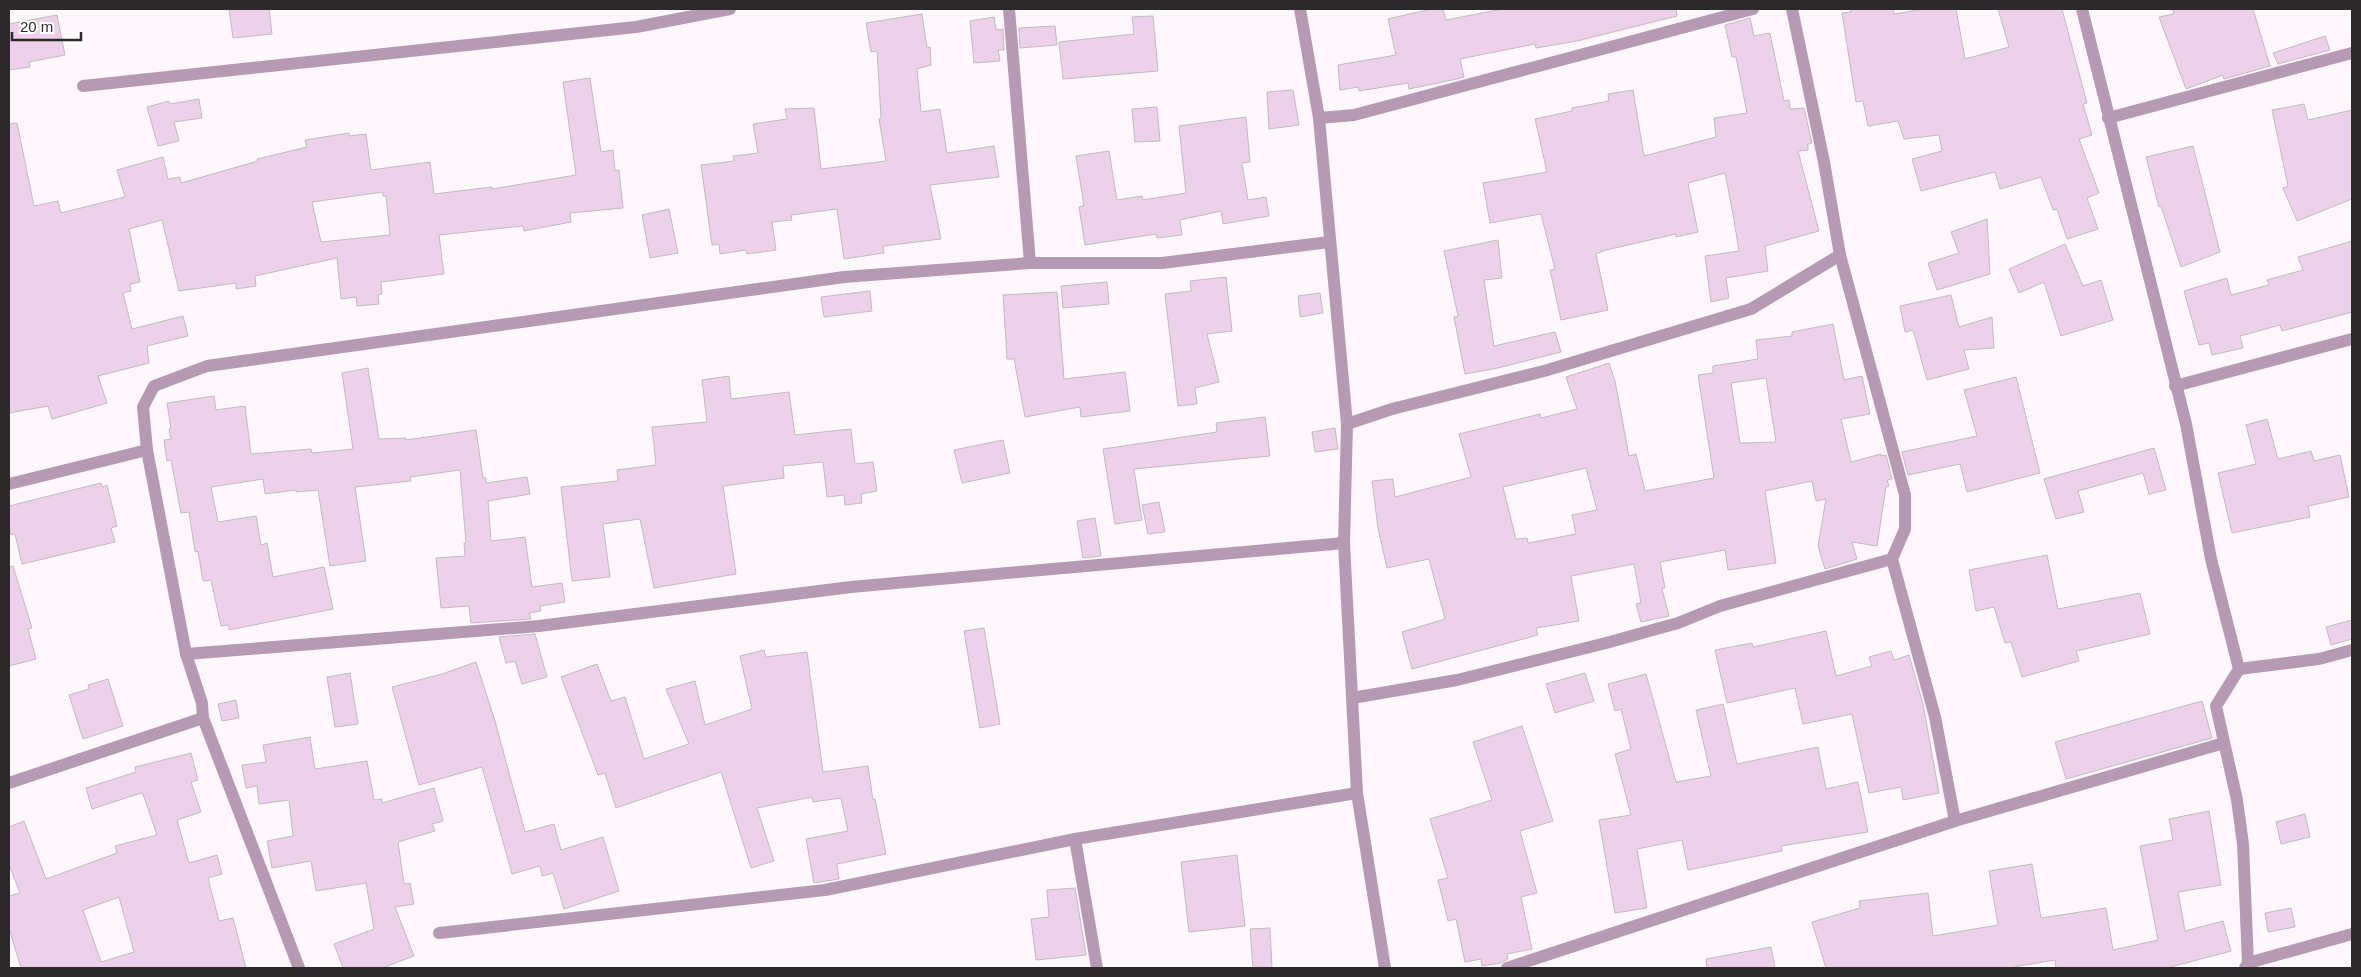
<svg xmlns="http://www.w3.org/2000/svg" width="2361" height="977" viewBox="0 0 2361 977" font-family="Arial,sans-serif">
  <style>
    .building { fill: #edd0ea; stroke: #c1bbc0; fill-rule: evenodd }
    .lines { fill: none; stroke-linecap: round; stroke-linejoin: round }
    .minor { stroke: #b69ab3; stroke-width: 12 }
  </style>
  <rect width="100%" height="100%" fill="#fef8fd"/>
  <g class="building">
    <polygon points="229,9 269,9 272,34 233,38"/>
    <polygon points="1432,9 1443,9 1446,20 1503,9 1676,9 1677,16 1577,41 1536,48 1535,44 1460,59 1464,77 1457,79 1409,89 1408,83 1359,91 1358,87 1340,90 1338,65 1396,55 1388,19"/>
    <polygon points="1851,9 1893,9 1894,14 1924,9 1956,9 1965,59 2009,47 1998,9 2062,9 2087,103 2083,104 2092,135 2079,139 2099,193 2087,198 2098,229 2067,239 2057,209 2053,210 2041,177 2000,189 1995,172 1921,191 1912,159 1942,151 1939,135 1904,139 1898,121 1868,126 1863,101 1856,102 1842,13 1851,12"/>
    <polygon points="2173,9 2253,9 2270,66 2224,79 2223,75 2186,89 2159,17 2174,14"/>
    <polygon points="922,14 927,48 930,47 931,65 917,69 921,112 940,109 947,153 994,146 999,177 930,185 941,239 883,246 884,253 844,259 837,209 791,215 792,220 772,222 776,250 747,254 746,250 720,254 719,244 712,245 701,165 734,161 733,156 758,153 753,124 787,119 785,109 814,108 821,169 886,161 879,119 881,118 877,51 871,52 866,23"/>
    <polygon points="57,15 65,55 29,62 30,67 9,70 9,24"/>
    <polygon points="1153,16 1158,71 1063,79 1059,42 1134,34 1132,17"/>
    <polygon points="994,17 996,30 1003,29 1004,50 998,50 1000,61 974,63 970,21"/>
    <polygon points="1750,18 1754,36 1770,33 1784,101 1789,100 1790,109 1804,108 1812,143 1808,144 1808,150 1798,151 1819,231 1765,246 1768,271 1726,278 1729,298 1711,302 1705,256 1739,251 1733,214 1725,173 1688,183 1698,232 1676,237 1676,234 1606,250 1596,254 1608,310 1561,320 1550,270 1555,269 1541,214 1490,223 1483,183 1547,172 1535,119 1572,111 1572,108 1609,101 1608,94 1633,90 1644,156 1716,137 1714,118 1747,113 1736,57 1732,57 1725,25"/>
    <polygon points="1055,26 1057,45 1020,48 1019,28"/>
    <polygon points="2325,36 2330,50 2278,64 2273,53"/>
    <path d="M590 78 601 152 613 150 615 171 619 170 623 208 570 213 571 222 524 231 523 226 439 235 444 274 381 282 382 294 378 295 379 304 357 306 356 297 341 299 337 258 255 276 256 286 236 289V283L179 291 162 220 129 229 140 282 130 284 131 291 123 293 132 329 183 316 188 336 147 346 149 363 98 376 107 403 52 419 48 406 9 413V124L17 123 34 206 58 201 61 213 125 197 117 170 163 157 168 179 180 177 181 183 258 161 257 159 307 147 305 140 349 133V136L366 134 371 170 430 162 434 194 492 187V189L576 175 563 82ZM383 192V196H386L390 235 321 242 312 202Z"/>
    <polygon points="1293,90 1299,125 1269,129 1267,92"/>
    <polygon points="199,99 202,118 174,122 179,141 158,146 147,107 169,101 170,104"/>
    <polygon points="2304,104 2308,120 2352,110 2352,199 2297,221 2283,188 2288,186 2272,110"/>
    <polygon points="1157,107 1160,141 1135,142 1132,109"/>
    <polygon points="1246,117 1250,162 1242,163 1248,200 1266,197 1269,216 1223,224 1221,211 1180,220 1182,235 1157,238 1156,234 1085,245 1079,207 1084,206 1076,156 1109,151 1117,200 1142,196 1143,200 1186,193 1179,126"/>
    <polygon points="2193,146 2220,252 2181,267 2161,206 2159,207 2146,157"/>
    <polygon points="669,209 678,253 650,258 642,215"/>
    <polygon points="1987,219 1990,274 1937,290 1928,263 1959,253 1951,232"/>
    <polygon points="1498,240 1502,278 1484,280 1494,346 1555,332 1561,352 1498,368 1465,374 1454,317 1458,316 1444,251"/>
    <polygon points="2352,241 2352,312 2282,331 2280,325 2240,336 2243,348 2212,355 2209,343 2199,345 2184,291 2227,278 2231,295 2269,285 2267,280 2303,270 2298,257"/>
    <polygon points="2065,244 2083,286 2101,280 2113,320 2061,336 2044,282 2019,293 2009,269"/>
    <polygon points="1226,277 1232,331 1207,334 1219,382 1195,388 1197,404 1178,406 1165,294 1191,291 1190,281"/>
    <polygon points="1107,282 1109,304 1063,308 1061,286"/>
    <polygon points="870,291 872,311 824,317 821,297"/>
    <polygon points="1057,292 1064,379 1125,372 1130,411 1081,417 1080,407 1025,417 1014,359 1007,359 1003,295"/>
    <polygon points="1320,293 1323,313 1300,317 1298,296"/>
    <polygon points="1951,295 1959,327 1992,317 1994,348 1964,350 1969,369 1927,380 1913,330 1905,332 1900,306"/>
    <path d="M1833 324 1844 380 1862 376 1870 414 1841 419 1851 462 1881 454V456L1886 455 1892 479 1887 480 1889 486 1886 487 1877 546 1852 542 1857 559 1825 569 1818 546 1826 499 1816 501 1812 481 1765 491 1776 563 1728 570 1725 550 1660 562 1665 588 1662 589 1669 616 1641 622 1636 604 1641 603 1634 564 1571 576 1579 621 1536 628 1538 635 1412 669 1402 632 1445 619 1429 559 1387 568 1378 528 1372 481 1393 479 1395 497 1471 477 1459 434 1540 414 1541 418 1577 409 1566 377 1609 363 1615 381 1629 456 1636 454 1645 491 1714 478 1698 375 1713 373V366L1758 359 1756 340 1792 336V332ZM1766 378 1776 442 1740 443 1731 383ZM1586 468 1597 510 1572 515 1576 534 1528 543 1527 538 1516 539 1503 487Z"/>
    <polygon points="368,368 379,439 406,438 406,440 476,430 483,478 486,478 486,483 527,477 530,494 488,501 491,541 525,537 532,587 562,583 565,602 540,606 541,611 529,613 531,619 471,623 469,606 441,608 436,558 465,556 464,543 466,543 460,470 410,477 411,481 355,487 366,561 330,566 318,490 296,492 296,490 265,494 263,479 211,487 218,522 256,516 261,545 267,543 273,577 324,567 333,609 229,630 229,625 221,626 211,580 203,581 198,551 195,552 189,512 181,513 171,460 167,461 164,440 171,439 169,429 171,429 167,403 214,396 216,410 245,406 251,454 311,449 312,453 353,449 342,373"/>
    <polygon points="729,376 731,399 789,392 795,435 851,429 855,464 873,462 877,491 861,494 862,503 845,505 844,495 827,497 823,462 783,466 784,478 723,486 736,574 654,588 640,519 603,524 610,577 572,581 561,487 618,481 617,470 656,465 652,427 707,422 702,380"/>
    <polygon points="2016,377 2040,473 1967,492 1960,464 1908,475 1902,452 1977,436 1964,390"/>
    <polygon points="1265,417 1270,456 1134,469 1142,520 1115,524 1103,449 1217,432 1216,423"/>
    <polygon points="2267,419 2278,459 2311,451 2314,461 2340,455 2349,497 2308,506 2310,517 2232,533 2218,473 2256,464 2246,425"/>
    <polygon points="1335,428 1338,449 1315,452 1312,432"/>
    <polygon points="1003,440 1010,473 962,483 954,450"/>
    <polygon points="2154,448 2166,490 2149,494 2143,473 2078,491 2084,512 2056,519 2044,479"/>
    <polygon points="101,483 102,487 107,485 117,526 111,528 115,542 22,564 15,534 11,535 9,526 9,506"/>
    <polygon points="1159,502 1165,532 1148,534 1142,505"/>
    <polygon points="1095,518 1101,556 1083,558 1077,521"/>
    <polygon points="2047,555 2058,609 2140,593 2150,634 2076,651 2079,661 2022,677 2011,642 2005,643 1994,607 1976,611 1969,570"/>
    <polygon points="13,566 32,628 28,629 36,659 9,666 9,567"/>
    <polygon points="2352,620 2352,639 2331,645 2326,627"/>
    <polygon points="984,628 1000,724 980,728 964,631"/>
    <polygon points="1826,631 1836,676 1872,666 1869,657 1891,651 1894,660 1909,655 1923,704 1939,793 1903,800 1901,787 1869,793 1852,714 1803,724 1795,688 1727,703 1715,650 1752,643 1753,647"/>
    <polygon points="535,634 547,677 522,684 515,661 506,663 499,637"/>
    <polygon points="764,650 766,657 807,652 823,772 868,766 873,800 875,799 886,854 837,864 839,879 814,883 806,839 848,831 841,798 813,802 812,797 757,808 774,861 751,868 721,772 616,808 605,773 598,775 561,677 597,664 611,701 625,697 644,759 689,744 666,689 695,681 705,725 752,709 740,656"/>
    <polygon points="476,662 495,721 525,832 554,824 561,850 603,837 619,891 564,909 553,873 542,876 540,866 512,874 482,767 419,785 392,687 442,674"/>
    <polygon points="350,673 358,724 335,727 327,677"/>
    <polygon points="1585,673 1594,701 1555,713 1546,684"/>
    <polygon points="1646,674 1676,782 1711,776 1696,710 1723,704 1737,764 1818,747 1826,789 1858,782 1868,832 1781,846 1782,851 1688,870 1682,840 1637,849 1647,908 1615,913 1599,820 1631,815 1615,754 1631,749 1621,709 1615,711 1608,684"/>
    <polygon points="108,679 123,726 83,739 69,695 89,689 88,685"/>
    <polygon points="236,700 239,718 222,721 218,704"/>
    <polygon points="2202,701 2212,738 2066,779 2055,742"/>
    <polygon points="1522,726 1553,821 1520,831 1537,893 1521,897 1532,949 1507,954 1508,959 1501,963 1482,966 1481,959 1465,962 1456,919 1448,921 1438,880 1448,878 1430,819 1492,800 1473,742"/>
    <polygon points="310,737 315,769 367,761 374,800 382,799 382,803 434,788 443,821 432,824 435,831 398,842 404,884 410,883 414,904 395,907 414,956 382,968 343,968 334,944 374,929 366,883 316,891 311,861 272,868 267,841 293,836 289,800 259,804 257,786 246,788 242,765 266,762 263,745"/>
    <path d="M191 753 198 780 191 782 201 812 177 820 189 863 217 855 222 874 208 878 219 921 233 918 246 968H21L9 928V896L20 893 9 865V827L24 821 46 879 117 853 115 846 157 835 143 794 141 793 92 809 86 788 136 772 135 767ZM119 897 134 952 101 962 83 910Z"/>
    <polygon points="2209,811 2221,885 2178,892 2185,931 2223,921 2231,951 2167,968 2056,968 2055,960 2008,968 1826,968 1812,922 1860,908 1859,901 1928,893 1933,936 1998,925 1989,871 2032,864 2041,918 2106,908 2113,950 2158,940 2140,846 2173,840 2169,819"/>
    <polygon points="2305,814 2310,837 2281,844 2276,822"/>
    <polygon points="1237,855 1245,926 1189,932 1181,862"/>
    <polygon points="1075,888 1086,955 1036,960 1031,919 1049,917 1047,890"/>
    <polygon points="2291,908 2295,927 2268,932 2265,913"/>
    <polygon points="1270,928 1272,968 1253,968 1250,929"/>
    <polygon points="1771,947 1775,968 1707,968 1706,959"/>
  </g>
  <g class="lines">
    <g class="minor">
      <polyline points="1009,9 1030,263"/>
      <polyline points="1300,9 1319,118 1347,424 1344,543 1357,793 1385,968"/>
      <polyline points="1792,9 1824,162 1840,255 1905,495 1905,529 1892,559 1935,717 1955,821"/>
      <polyline points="2082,9 2186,424 2211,559 2239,669 2216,706 2237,800 2243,844 2248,963 2245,968"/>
      <polyline points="83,86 636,27 730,9"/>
      <polyline points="1319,118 1354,115 1753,9"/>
      <polyline points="2108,118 2352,53"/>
      <polyline points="2175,386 2352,339"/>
      <polyline points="1347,424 1392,409 1544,371 1751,309 1840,255"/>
      <polyline points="9,484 147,450"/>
      <polyline points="186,654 539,626 851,587 1344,543"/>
      <polyline points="2239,669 2319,659 2352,650"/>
      <polyline points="1352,698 1457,680 1606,643 1678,623 1720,606 1892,559"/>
      <polyline points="9,783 203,718"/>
      <polyline points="1075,839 1097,968"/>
      <polyline points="439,933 825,890 1075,839 1357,793"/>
      <polyline points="2248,963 2352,934"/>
      <polyline points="299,968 203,718 202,703 186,654 147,450 143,407 154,386 207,366 844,277 1030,263 1162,263 1329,242"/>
      <polyline points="1507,968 1955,821 2224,743"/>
    </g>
  </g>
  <rect width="2361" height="977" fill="none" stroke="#2b292a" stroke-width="20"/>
  <path d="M12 32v8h69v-8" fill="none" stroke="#2b292a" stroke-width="2.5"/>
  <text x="20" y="32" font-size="15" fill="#2b292a" stroke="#ffffff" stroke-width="4" paint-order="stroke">20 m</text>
</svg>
